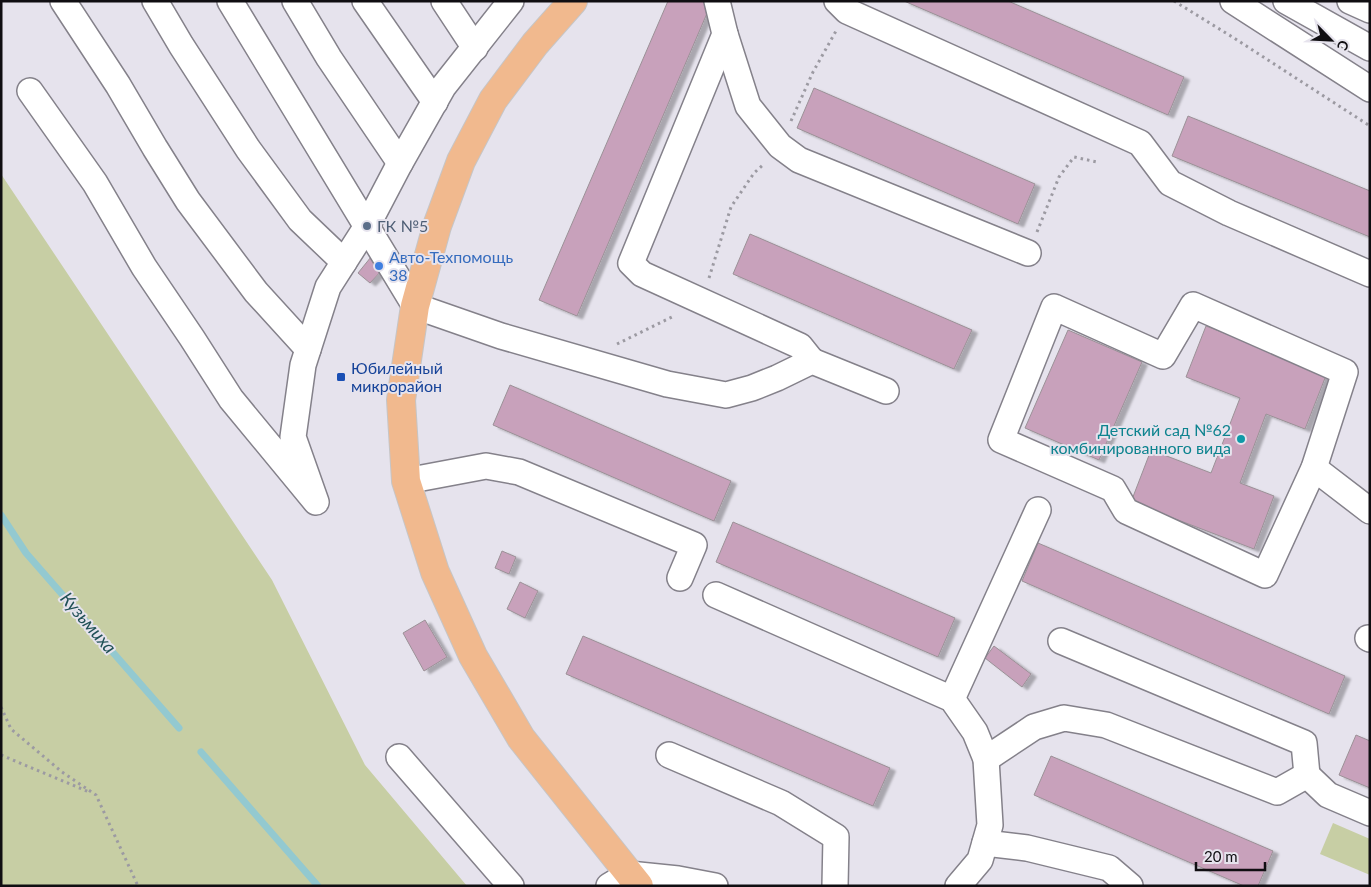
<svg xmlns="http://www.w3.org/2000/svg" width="1371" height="887" viewBox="0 0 1371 887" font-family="Lato,sans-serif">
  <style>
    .green { fill: #c7cea4 }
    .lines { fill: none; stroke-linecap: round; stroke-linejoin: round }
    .stream { stroke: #93c9d0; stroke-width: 7 }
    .building { fill: #c8a1bb; stroke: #9b9197; filter: url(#shadow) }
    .minor-casing { stroke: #84818a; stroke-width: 28 }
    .major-casing { stroke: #c6c5c6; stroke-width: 30 }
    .path { stroke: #9c9aa2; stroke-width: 3; stroke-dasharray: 2.5 4; stroke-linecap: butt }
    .minor { stroke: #fff; stroke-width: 25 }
    .major { stroke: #f1b98e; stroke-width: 28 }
    .service-dot { fill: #5c6f8a; stroke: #e6e3ed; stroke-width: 2 }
    .shop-dot { fill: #3f7fe0; stroke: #e6e3ed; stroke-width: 2 }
    .transit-dot { fill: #1a4fb4; stroke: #e6e3ed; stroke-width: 2 }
    .culture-dot { fill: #0f9aa8; stroke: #e6e3ed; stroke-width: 2 }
    .labels { text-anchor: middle; stroke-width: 4; stroke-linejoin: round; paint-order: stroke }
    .service-label { font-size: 16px; fill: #4e5e75; stroke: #e6e3ed; text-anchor: start }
    .shop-label { font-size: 16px; fill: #366cbe; stroke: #e6e3ed; text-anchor: start }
    .transit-label { font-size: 16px; fill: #164399; stroke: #e6e3ed; text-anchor: start }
    .culture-label { font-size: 16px; fill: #0d838f; stroke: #e6e3ed; text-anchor: end }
    .water-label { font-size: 18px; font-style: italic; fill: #205056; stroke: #e6e3ed }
  </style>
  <defs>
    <filter id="shadow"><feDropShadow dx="5.5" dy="3" stdDeviation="1" flood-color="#0004"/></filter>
  </defs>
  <rect width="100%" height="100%" fill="#e6e3ed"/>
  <g class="green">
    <polygon points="1,174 272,580 365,765 467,886 1,886"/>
    <polygon points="1333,823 1370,839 1370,875 1320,854"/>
  </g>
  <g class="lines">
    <g class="stream">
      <polyline points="1,515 26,553 179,728"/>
      <polyline points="201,752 318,886"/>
    </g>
  </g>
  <g class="building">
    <polygon points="668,1 705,1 711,4 577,316 539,300"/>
    <polygon points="904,1 1008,1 1184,77 1168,115"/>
    <polygon points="814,88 1035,184 1018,224 797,128"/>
    <polygon points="1188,116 1370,191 1370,237 1172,156"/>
    <polygon points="750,234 972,330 954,369 733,274"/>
    <polygon points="371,257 384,268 370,283 358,273"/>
    <polygon points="1206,326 1327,373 1305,429 1266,414 1240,483 1274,496 1254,549 1131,502 1151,450 1211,473 1240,398 1186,377"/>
    <polygon points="1068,330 1142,362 1099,460 1025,428"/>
    <polygon points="510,385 731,481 714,521 493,425"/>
    <polygon points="733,522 955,618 938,657 716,562"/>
    <polygon points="1038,543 1345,676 1329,714 1022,581"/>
    <polygon points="502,551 516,557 509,574 495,568"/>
    <polygon points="520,582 538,591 525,618 507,609"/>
    <polygon points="425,620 447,657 424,671 403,633"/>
    <polygon points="583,636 890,768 873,806 566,674"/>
    <polygon points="994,646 1031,674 1022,687 985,658"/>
    <polygon points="1356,735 1370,741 1370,788 1339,775"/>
    <polygon points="1051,756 1273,851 1258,886 1244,886 1034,795"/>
  </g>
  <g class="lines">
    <g class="minor-casing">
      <g id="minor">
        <polyline points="63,1 118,85 155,148 188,201 256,292 308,349"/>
        <polyline points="155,1 181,45 248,149 300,220 344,262"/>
        <polyline points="230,1 415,306 501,336 667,384 726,395 752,388 777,378 812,361 886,391"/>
        <polyline points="295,1 329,58 400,163"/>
        <polyline points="365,1 435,102"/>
        <polyline points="444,1 475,48"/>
        <polyline points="717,1 725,34 631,263 642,274 800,346 812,361"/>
        <polyline points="837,1 847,11 1140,143 1170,183 1229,213 1370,274"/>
        <polyline points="1233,1 1370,89"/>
        <polyline points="1286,1 1370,48"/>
        <polyline points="1350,1 1370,10"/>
        <polyline points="725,34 748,106 780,146 799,160 1028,253"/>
        <polyline points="30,91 95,183 144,267 192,338 231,399 316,502 293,437 303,365 328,287 367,226 400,163 443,87 511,1"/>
        <polygon points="1193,305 1345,372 1314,468 1265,575 1126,511 1113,489 1001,440 1054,307 1163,356"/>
        <polyline points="1314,468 1370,511"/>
        <polyline points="406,481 486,466 519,472 694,545 680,578"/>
        <polyline points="716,595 952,699 975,732 986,759 990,825 980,860 958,886"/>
        <polyline points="1368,638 1370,639"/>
        <polyline points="952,699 1038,510"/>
        <polyline points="669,755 781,803 836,837 835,886"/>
        <polyline points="399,757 511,886"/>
        <polyline points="986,759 1034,727 1064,718 1106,725 1277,792 1307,775 1304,743 1061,641"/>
        <polyline points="1307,775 1328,795 1370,813"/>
        <polyline points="985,843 1027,848 1109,868 1130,886"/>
        <polyline points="609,886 629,874 678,879 715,886"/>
      </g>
    </g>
    <g class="major-casing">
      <polyline id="major" points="573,1 535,44 493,100 461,161 437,226 415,306 401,400 406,481 435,572 473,656 521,738 639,886"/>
    </g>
    <g class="path">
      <polyline points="1174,1 1234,38 1370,126"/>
      <polyline points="791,121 813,72 836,31"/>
      <polyline points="1037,232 1059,177 1074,157 1097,162"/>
      <polyline points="709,278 731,207 754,173 764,164"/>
      <polyline points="617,344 674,316"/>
      <polyline points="1,707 11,729 62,772 96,795 138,886"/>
      <polyline points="1,755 89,792"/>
    </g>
    <use href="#minor" class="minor"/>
    <use href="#major" class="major"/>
  </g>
  <circle class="service-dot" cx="367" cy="226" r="5"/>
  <circle class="shop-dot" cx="379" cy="266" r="5"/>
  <rect class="transit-dot" x="336" y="372" width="10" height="10" rx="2.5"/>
  <circle class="culture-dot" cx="1241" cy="439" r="5"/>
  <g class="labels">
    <g class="service-label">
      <text x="377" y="232">ГК №5</text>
    </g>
    <g class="shop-label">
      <text x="389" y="263">Авто-Техпомощь<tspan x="389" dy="18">38</tspan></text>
    </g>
    <g class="transit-label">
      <text x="351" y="374">Юбилейный<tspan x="351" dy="18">микрорайон</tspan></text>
    </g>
    <g class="culture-label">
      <text x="1231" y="436">Детский сад №62<tspan x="1231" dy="18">комбинированного вида</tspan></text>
    </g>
    <g class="water-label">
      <text transform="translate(88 623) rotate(49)" y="6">Кузьмиха</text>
    </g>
  </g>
  <rect width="1371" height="887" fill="none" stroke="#100e12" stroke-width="5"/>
  <g transform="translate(1331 40) rotate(114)" stroke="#e6e3ed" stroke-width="4" paint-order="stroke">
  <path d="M0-4L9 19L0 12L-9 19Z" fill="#100e12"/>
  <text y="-8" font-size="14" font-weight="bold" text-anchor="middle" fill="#100e12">С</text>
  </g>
  <path d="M1196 862v8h69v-8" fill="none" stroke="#100e12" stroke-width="2.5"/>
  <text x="1204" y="862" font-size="15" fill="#100e12" stroke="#e6e3ed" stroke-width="4" paint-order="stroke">20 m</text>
</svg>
